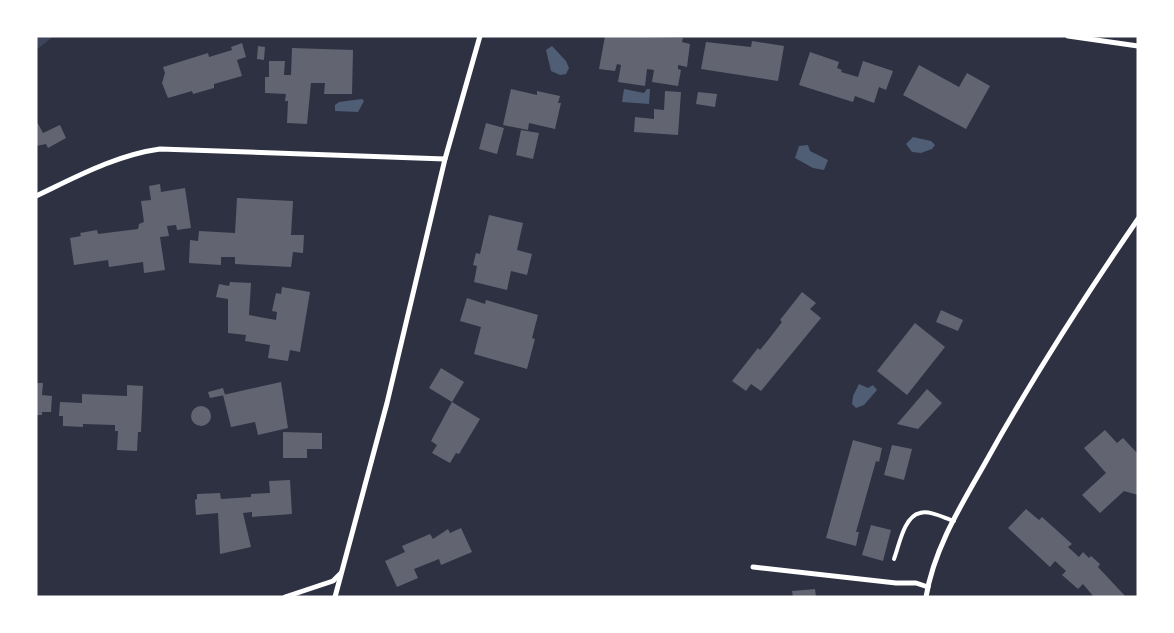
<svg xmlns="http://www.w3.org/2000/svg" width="1174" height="633" viewBox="0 0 1174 633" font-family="'Playfair Display',serif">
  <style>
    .green { fill: #3c4559 }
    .water { fill: #4f5d75 }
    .building { fill: #626471 }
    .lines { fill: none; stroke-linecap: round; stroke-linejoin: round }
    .service { stroke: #fff; stroke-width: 4 }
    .minor { stroke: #fff; stroke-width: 5 }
  </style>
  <rect width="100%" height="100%" fill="#2d3142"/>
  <polygon class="green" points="36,36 54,36 36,50"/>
  <g class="water">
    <polygon points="552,46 566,61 569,68 566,74 560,75 551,71 546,50"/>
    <polygon points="624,89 644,93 647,89 650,89 649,104 622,102"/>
    <polygon points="362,99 364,101 358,112 335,111 335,105 339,102"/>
    <polygon points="913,137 931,141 935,145 932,149 921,153 912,152 906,144"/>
    <polygon points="808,145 810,151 828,160 824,170 813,168 795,158 799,146"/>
    <polygon points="859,384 868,388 873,385 877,390 864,405 856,408 852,404 853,396"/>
  </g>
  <g class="building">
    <polygon points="605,36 683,38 682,42 690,44 687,67 678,65 678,69 681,70 678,86 652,82 654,70 647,69 645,86 618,82 621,65 617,64 615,71 599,69"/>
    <polygon points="752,41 784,46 778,81 701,69 706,42 751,47"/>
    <polygon points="242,43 246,57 237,60 242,76 214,84 214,88 193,94 192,91 168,98 162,83 165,73 163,67 208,53 209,57 232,50 231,47"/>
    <polygon points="258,46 265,47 264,60 257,59"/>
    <polygon points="292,48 353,50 352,94 324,94 325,83 311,83 307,124 287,123 288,101 285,101 286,94 265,93 265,77 269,77 269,61 285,61 284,75 291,75"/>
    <polygon points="810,52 839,62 837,68 842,70 841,72 858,77 863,61 893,71 886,90 879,87 874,103 855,96 853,102 799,85"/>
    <polygon points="919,65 959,87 967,73 990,86 966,129 903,95"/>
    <polygon points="511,89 537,95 537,91 560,96 558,103 561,103 555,129 529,123 528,130 503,125"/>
    <polygon points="665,91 681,92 678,135 634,132 635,117 654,119 654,109 664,110"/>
    <polygon points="698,92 717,94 715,107 696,104"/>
    <polygon points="36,120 43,133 60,125 66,138 48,148 46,144 36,146"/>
    <polygon points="486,123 504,128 497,154 479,149"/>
    <polygon points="521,130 539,133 533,159 516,155"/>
    <polygon points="160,184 161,192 185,188 191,228 177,230 176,225 167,226 169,236 160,237 165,270 144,273 143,262 109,267 108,260 74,265 70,238 81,236 80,233 97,230 98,234 138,229 139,224 144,222 141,201 151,200 149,186"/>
    <polygon points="237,198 293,201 291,235 304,235 303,253 293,252 291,267 235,264 235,257 221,257 221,265 189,263 190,240 198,241 199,231 235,233"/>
    <polygon points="489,215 523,223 517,250 532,254 527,275 511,271 507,290 474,282 477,266 473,265 476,253 480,254"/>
    <polygon points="230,282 251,283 249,315 276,320 277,312 272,311 276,293 281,294 282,287 310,292 300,352 290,350 288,361 268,358 270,345 245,341 246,335 228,333 228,299 216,297 219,284 229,286"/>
    <polygon points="802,292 816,303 810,309 821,318 761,391 751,384 746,391 732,381 758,348 760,350 769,339 782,322 780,320"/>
    <polygon points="467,298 485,304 486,300 538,315 532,338 535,339 527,369 474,354 481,327 460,321"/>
    <polygon points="941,310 963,320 958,331 936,322"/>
    <polygon points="915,323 945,347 907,395 877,371"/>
    <polygon points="441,368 464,382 452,402 429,388"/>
    <polygon points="281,382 288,428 258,435 255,422 231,427 223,395"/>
    <polygon points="36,383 43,383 42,395 52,396 51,412 42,412 42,415 36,415"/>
    <polygon points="127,385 143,386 141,432 138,432 137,451 117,450 118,431 115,431 115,425 83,424 83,427 63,426 63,416 59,416 60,402 82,403 82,394 127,396"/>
    <polygon points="223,388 225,395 210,398 208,392"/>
    <polygon points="927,389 942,403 918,429 897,424"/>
    <polygon points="452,402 480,419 459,454 456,453 450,463 432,453 437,445 431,441"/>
    <circle cx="201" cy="416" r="10"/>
    <polygon points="1105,430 1117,443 1123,438 1138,454 1138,495 1124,491 1100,513 1082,495 1106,473 1084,448"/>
    <polygon points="283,432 322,433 322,449 307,449 307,458 283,458"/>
    <polygon points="853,440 882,448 879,462 876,461 856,532 859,532 856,546 826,538"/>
    <polygon points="892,445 912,449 904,480 884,475"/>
    <polygon points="290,480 292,514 252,517 252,512 243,513 251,547 220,554 218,513 196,515 195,500 197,499 197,494 220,493 221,499 251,497 251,494 270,493 269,481"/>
    <polygon points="1026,509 1039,520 1042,517 1072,544 1068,547 1079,557 1083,552 1089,558 1091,556 1100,564 1098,567 1126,597 1094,597 1083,584 1078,589 1062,575 1066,571 1055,561 1050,567 1008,528"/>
    <polygon points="871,525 891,530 883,561 862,555"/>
    <polygon points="461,528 472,552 441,565 439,559 414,569 418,578 397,587 385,561 405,552 402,546 430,534 433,539 448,529 450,533"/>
    <polygon points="815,589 816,597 793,597 792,591"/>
  </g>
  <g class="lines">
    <path class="service" d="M894 559C899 546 904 516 920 513 930 510 944 518 954 521"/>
    <g class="minor">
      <polyline points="1068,36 1138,46"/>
      <path d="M36 196C76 177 116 155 160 149L445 159"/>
      <polyline points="753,567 896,583 916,583 928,587"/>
      <polyline points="285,597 333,581 341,573"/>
      <polyline points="335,597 387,403 445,159 480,36"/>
      <path d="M926 597C934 549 960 507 984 465 1031 380 1083 299 1138 219"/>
    </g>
  </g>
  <rect width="1174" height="633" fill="none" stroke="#ffffff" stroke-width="75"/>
</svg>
